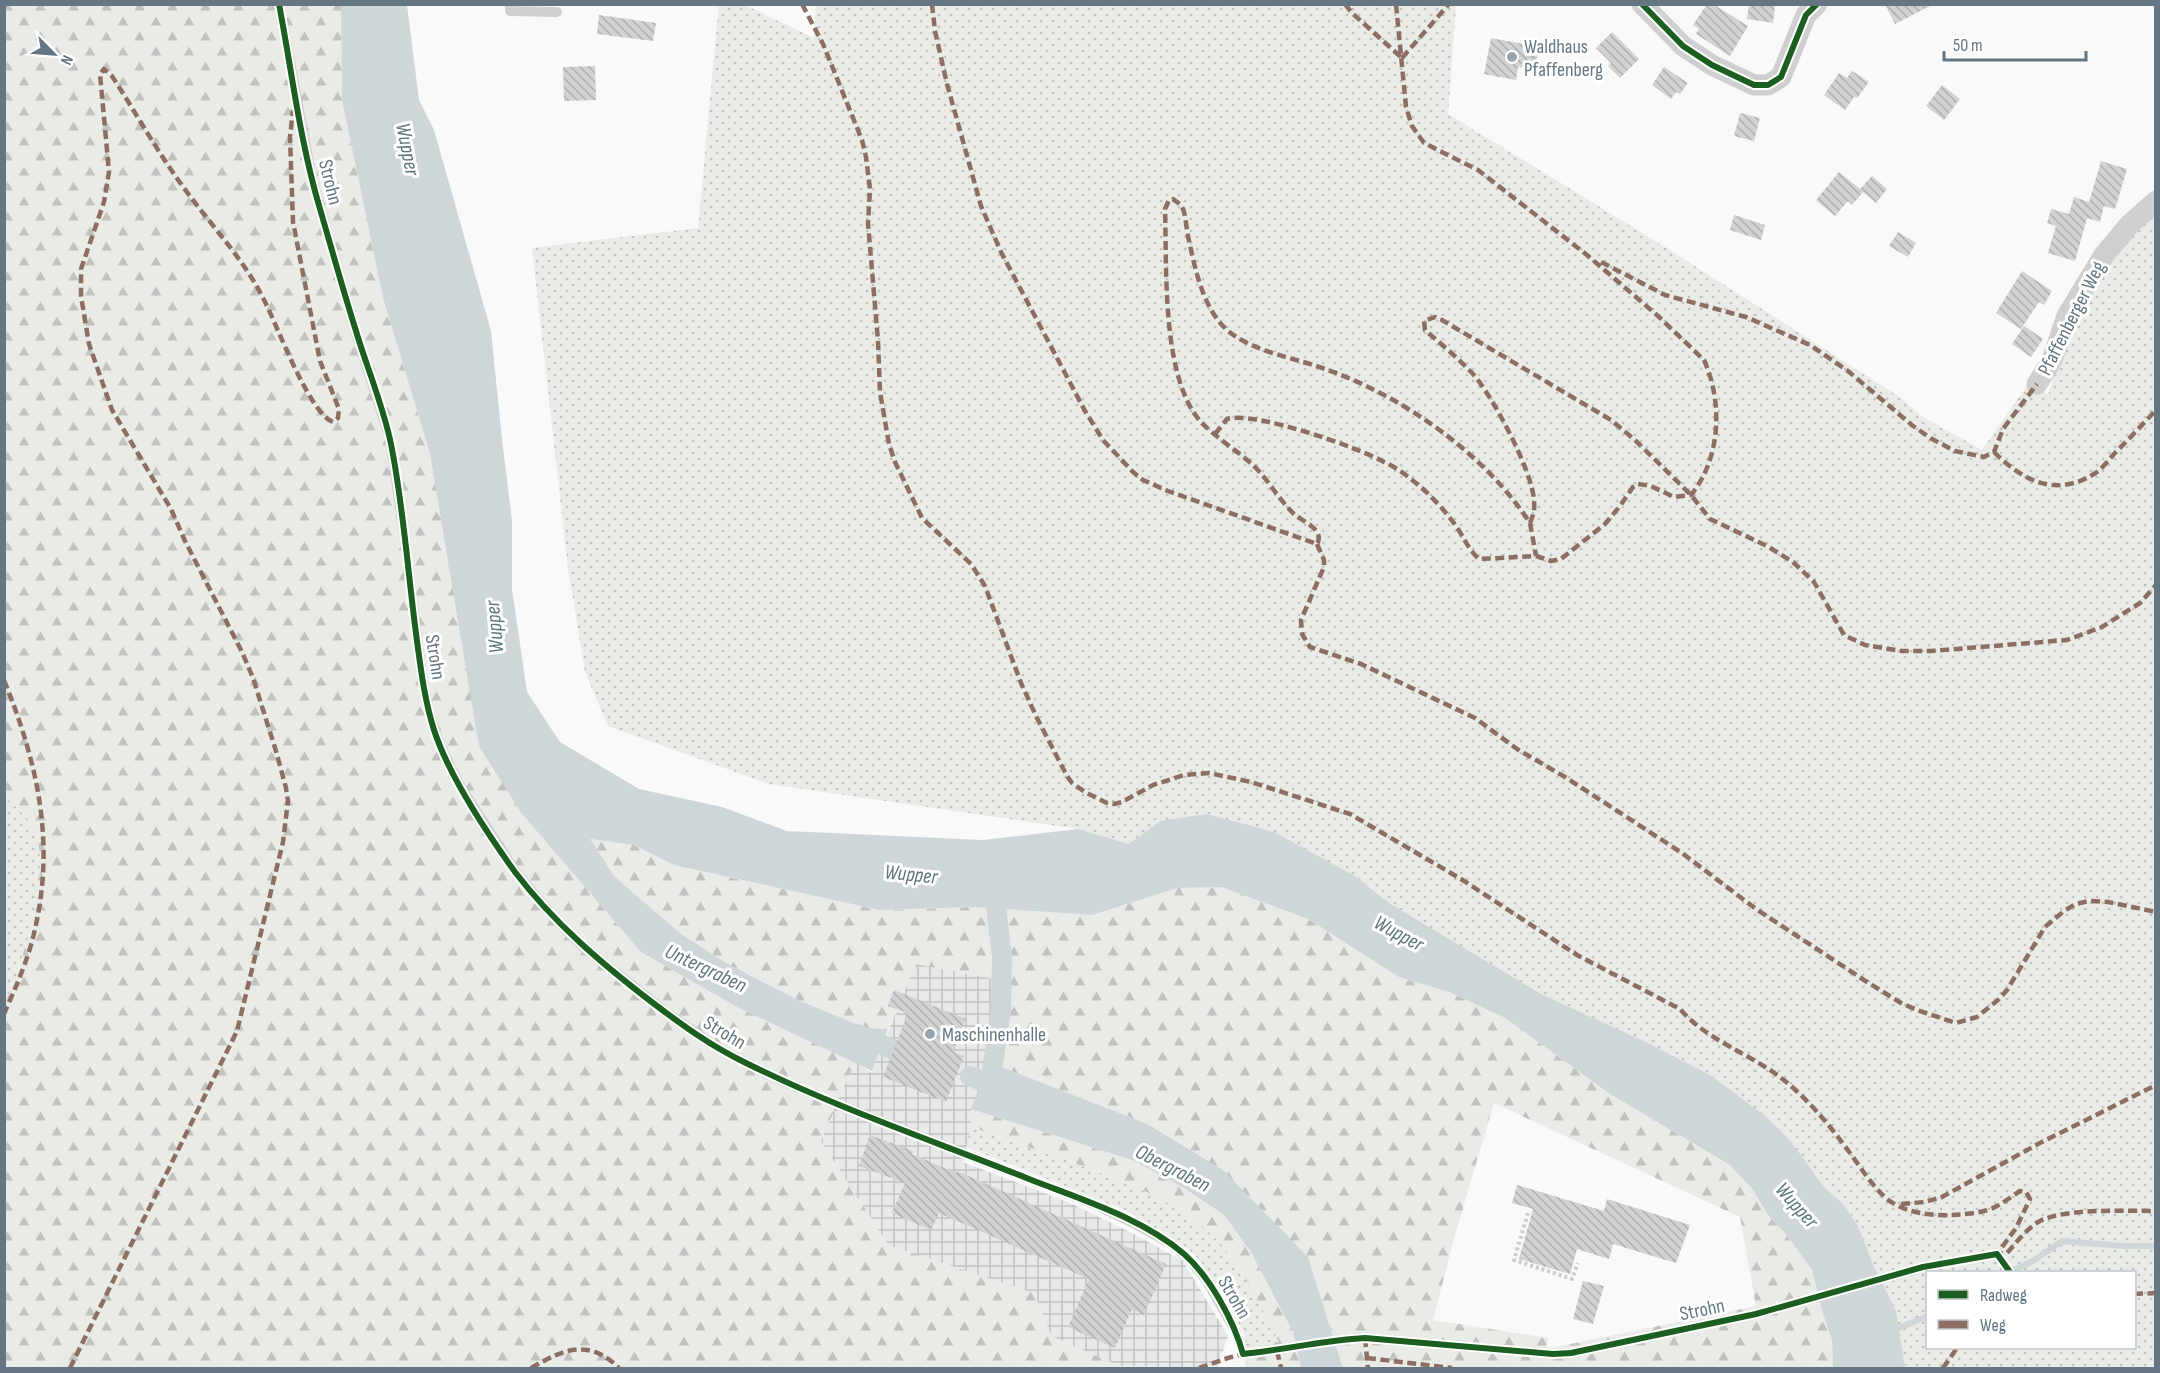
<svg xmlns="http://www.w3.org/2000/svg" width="2160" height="1373" viewBox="0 0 2160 1373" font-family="'Sofia Sans Condensed',sans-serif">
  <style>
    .industrial { fill: url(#industrial-grid) }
    .green { fill: url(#green-dots); fill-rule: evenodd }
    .forest { fill: url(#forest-firs); fill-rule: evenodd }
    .water { fill: #ced6d9 }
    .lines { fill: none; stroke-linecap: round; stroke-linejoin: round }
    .stream { stroke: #ced6d9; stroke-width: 6 }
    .canal { stroke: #ced6d9; stroke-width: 20 }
    .building { fill: url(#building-back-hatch) }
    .path { stroke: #cbcccd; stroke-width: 4; stroke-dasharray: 3 3; stroke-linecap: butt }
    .service { stroke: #cecfd0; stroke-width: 10 }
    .minor { stroke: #cecfd0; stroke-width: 21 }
    .quiet { stroke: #8d6e63; stroke-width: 4.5; stroke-dasharray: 9 4.5; stroke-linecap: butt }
    .cycleway-casing { stroke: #fff; stroke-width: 10 }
    .cycleway { stroke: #1b5e20; stroke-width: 6 }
    .poi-dot { fill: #99a4ac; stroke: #fff; stroke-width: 2 }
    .labels { text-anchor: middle; stroke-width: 6; stroke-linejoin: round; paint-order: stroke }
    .poi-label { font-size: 20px; fill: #657683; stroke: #fff; text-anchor: start }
    .street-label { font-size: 20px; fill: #657683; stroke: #fff }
    .water-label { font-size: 21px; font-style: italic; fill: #60757c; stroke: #fff }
  </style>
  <defs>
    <pattern id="industrial-grid" width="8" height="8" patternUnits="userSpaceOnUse" patternTransform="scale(1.5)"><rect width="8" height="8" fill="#e8e9e9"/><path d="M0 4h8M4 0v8" fill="none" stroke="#c0c1c2"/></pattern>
    <pattern id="green-dots" width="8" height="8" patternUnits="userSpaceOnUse" patternTransform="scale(1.5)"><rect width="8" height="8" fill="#e8ebe6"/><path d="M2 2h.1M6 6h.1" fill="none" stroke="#c0c3c0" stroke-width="1.8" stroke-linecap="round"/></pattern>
    <pattern id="forest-firs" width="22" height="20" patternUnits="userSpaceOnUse" patternTransform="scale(1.5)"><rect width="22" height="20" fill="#e8ebe6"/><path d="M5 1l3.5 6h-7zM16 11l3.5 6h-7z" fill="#c0c3c0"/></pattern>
    <pattern id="building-back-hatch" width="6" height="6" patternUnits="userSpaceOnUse" patternTransform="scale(1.5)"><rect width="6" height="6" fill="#d0d2d3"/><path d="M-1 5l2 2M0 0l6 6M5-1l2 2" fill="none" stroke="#acafb1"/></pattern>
  </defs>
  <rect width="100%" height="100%" fill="#f9f9f9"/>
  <polygon class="industrial" points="916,963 1010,982 976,1112 971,1109 971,1127 963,1162 1068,1202 1132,1233 1183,1261 1228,1336 1217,1368 1119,1366 1051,1336 1034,1293 889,1246 820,1141 855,1061 871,1073"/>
  <g class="green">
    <path d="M719 4 745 5 814 38 816 5H1456L1448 114 1665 247 1898 396 1923 417 1982 450 2031 380 2048 395 2073 319 2112 253 2155 210V1368H1905L1896 1311 1872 1262 1858 1226 1843 1204 1822 1185 1801 1155 1785 1135 1764 1115 1712 1076 1646 1042 1541 994 1389 903 1355 876 1160 821 1129 844 1078 829 769 784 608 726 585 672 568 568 532 248 698 228ZM1928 1272H2134V1348H1928Z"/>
    <polygon points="4,646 54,831 4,1050"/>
    <path d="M971 1127C1003 1138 1034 1149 1066 1160 1123 1181 1188 1202 1227 1251 1248 1279 1264 1312 1279 1342L1246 1344 1243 1331 1210 1275 1195 1255 1178 1242 1125 1210 966 1147Z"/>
  </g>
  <g class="forest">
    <path d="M5 5H341L342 100 383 298 430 454 522 814 641 952 737 1007 855 1061 821 1141 889 1246 1034 1293 1051 1336 1119 1366 1184 1368H5V1004C22 965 54 866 33 827 27 816 13 805 4 796Z"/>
    <path d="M589 839 634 845 674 865 879 910 975 907 1092 915 1178 888 1221 887 1308 919 1399 977 1449 992 1505 1018 1610 1094 1730 1165 1753 1190 1768 1215 1785 1233 1812 1270 1823 1314 1832 1340 1833 1368H1343L1308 1257 1147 1124 989 1062 1010 982 916 964 888 1029 866 1028 798 1000 728 964 681 934 614 876ZM1494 1103 1740 1217 1756 1306 1546 1349 1548 1338 1433 1320 1455 1235Z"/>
    <path d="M971 1109 1135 1161 1184 1188 1224 1215 1251 1252 1293 1332 1301 1368H1245L1246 1344 1279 1342C1263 1311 1248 1278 1227 1251 1187 1202 1123 1181 1066 1160 1034 1149 1003 1138 971 1127Z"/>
  </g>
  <g class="water">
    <polygon points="341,5 407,5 419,100 434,130 491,331 502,439 512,521 512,589 527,692 560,742 639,789 722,807 787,831 983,840 1078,829 1129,844 1160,821 1206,814 1274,832 1355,876 1389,903 1541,994 1646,1042 1712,1076 1764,1115 1785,1135 1801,1155 1822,1185 1843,1204 1858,1226 1872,1262 1896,1311 1905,1368 1833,1368 1832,1340 1823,1314 1812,1270 1785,1233 1768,1215 1753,1190 1730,1165 1610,1094 1505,1018 1449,992 1399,977 1308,919 1221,887 1178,888 1092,915 975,907 879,910 674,865 634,845 590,839 614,876 681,934 728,964 798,1000 866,1028 888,1029 872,1071 737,1007 641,952 522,814 479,746 430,454 383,298 342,100"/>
    <polygon points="989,1062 1147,1124 1223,1170 1308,1257 1343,1368 1301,1368 1293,1332 1251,1252 1224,1215 1184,1188 1135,1161 971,1109"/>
  </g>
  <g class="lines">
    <g class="stream">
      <polyline points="2010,1272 2033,1261 2062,1241 2123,1246 2156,1246"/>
      <polyline points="1892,1331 1928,1316"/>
    </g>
    <g class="canal">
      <polyline points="857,1034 894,1050"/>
      <polyline points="970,1076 1005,1091"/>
      <polyline points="990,1085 1001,1010 1002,956 993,882"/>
    </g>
  </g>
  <g class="building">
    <polygon points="1707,4 1713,4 1748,26 1730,56 1696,34 1699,29 1693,25"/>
    <polygon points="1749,4 1775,4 1773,23 1747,19"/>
    <polygon points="1885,4 1934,4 1895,24"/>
    <polygon points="599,15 656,23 653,41 597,34"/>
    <polygon points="1612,32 1639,59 1620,78 1608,66 1611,63 1596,48"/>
    <polygon points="1491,38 1539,47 1535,70 1518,67 1516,80 1484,74"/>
    <polygon points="595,66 596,100 564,101 563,67"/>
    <polygon points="1664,67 1688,83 1680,94 1676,92 1671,99 1652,85"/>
    <polygon points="1852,71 1869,82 1857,98 1854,97 1845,110 1824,95 1839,73 1847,78"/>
    <polygon points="1942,85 1960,99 1944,120 1926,106"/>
    <polygon points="1740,113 1760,118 1754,141 1734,136"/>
    <polygon points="2101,161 2127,169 2115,209 2104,206 2100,222 2087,218 2075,261 2048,253 2056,226 2047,223 2051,209 2069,214 2074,197 2089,202"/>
    <polygon points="1839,172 1860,189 1872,176 1887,189 1876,203 1863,192 1852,205 1848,201 1835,216 1816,200"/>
    <polygon points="1734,215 1765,225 1761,240 1730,230"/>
    <polygon points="1898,232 1916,243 1908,257 1889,246"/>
    <polygon points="2022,271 2052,291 2044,305 2039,302 2021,329 1996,313"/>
    <polygon points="2024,326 2043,339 2031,357 2012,344"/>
    <polygon points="894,990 966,1019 953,1052 964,1056 946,1102 883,1077 908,1013 888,1006"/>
    <polygon points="870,1135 913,1151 912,1154 956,1173 957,1171 1166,1264 1144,1315 1132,1309 1115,1348 1068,1327 1089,1279 939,1213 931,1230 892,1213 905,1183 859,1166"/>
    <polygon points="1517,1185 1604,1211 1607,1199 1690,1225 1676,1263 1613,1244 1609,1259 1577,1249 1570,1274 1519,1259 1533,1209 1512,1203"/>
    <polygon points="1583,1281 1604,1286 1593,1324 1573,1319"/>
  </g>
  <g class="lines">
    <polyline class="path" points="1528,1213 1514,1260 1572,1279 1578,1263"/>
    <g class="service">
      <path d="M279 4 312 179 355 330 390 439 404 533 422 678 429 712 440 745 459 784 515 871 556 920 582 946 666 1012 721 1050 778 1079 841 1106 1094 1204 1135 1224 1171 1244 1190 1260 1207 1281 1236 1332 1243 1354C1284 1350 1324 1340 1365 1338L1553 1354 1571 1353 1756 1314 1923 1267"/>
      <polyline points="510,4 510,11 557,12"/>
    </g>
    <g class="minor">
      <polyline points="1642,4 1683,46 1712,65 1754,85 1768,85 1781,77 1806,15 1817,4"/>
      <polyline points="2037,384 2052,360 2067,316 2104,255 2130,224 2156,201"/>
    </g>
    <g class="quiet">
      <path d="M802 4 823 44 862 140 866 157 870 189 868 223 878 341 880 392 889 444 895 462 922 518 971 564 985 586 1021 683 1037 718 1067 776 1072 783 1085 792 1107 803 1114 804 1122 802 1153 785 1184 775 1209 773 1251 782 1350 814 1461 879 1577 955 1680 1009C1707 1041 1752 1054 1785 1081 1807 1099 1827 1122 1844 1145 1858 1163 1870 1184 1887 1199 1905 1213 1931 1216 1952 1215 1967 1214 1984 1213 1997 1206 2005 1202 2012 1196 2020 1191L2026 1192 2030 1199 2016 1228 1997 1254"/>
      <path d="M932 4 935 31 947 84 981 206 1001 252 1085 411 1103 440 1133 472 1143 480 1168 491 1317 544C1325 530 1304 522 1295 515 1280 501 1269 481 1254 466 1238 451 1216 438 1201 422 1161 378 1167 267 1165 209L1169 200 1173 199C1177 202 1181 204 1183 209 1186 217 1186 227 1188 236 1195 268 1203 313 1232 334 1259 353 1295 358 1325 369 1403 396 1485 454 1530 523 1533 516 1535 510 1534 501 1533 472 1492 395 1473 374 1458 358 1441 344 1425 330L1424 321 1435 317 1442 320 1611 420 1635 440 1691 495 1710 519 1767 546 1793 562 1814 582 1844 635 1865 645 1902 651H1931L2067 640 2102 627 2140 603 2156 585"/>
      <polyline points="1345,4 1352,13 1402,58"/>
      <polyline points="1402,58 1449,4"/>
      <polyline points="1601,262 1665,295 1746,317 1810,345 1848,371 1913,426 1932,439 1955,451 1984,457 1994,452 2003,429 2037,384"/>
      <path d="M1215 434 1227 419C1255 411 1357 447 1384 462 1398 468 1410 478 1422 488 1435 500 1448 514 1458 529 1465 540 1469 550 1479 559L1536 556 1551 561 1561 559 1605 524 1620 506 1633 487 1638 484 1651 486 1674 497 1691 495C1721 458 1723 402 1704 360L1658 316 1587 255 1478 170 1424 143 1412 126 1406 107 1396 4"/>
      <path d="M1994 452C2022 480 2055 498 2094 474 2101 470 2108 461 2114 454 2128 440 2142 425 2156 410"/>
      <polyline points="1530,523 1536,556"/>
      <polyline points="1317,544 1324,560 1324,567 1301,620 1302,634 1310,647 1361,664 1475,718 1517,749 1565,777 1682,853 1756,909 1864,980 1901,1003 1917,1010 1956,1023 1977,1017 1998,1000 2007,990 2045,927 2064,911 2076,904 2089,901 2108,902 2156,912"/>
      <path d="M4 680C40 769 57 851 31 945 24 969 14 991 4 1014"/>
      <polyline points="1901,1204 1925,1202 1942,1197 2038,1144 2156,1085"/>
      <path d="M1994 1254 2007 1253C2016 1243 2028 1227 2040 1221 2065 1208 2126 1211 2156 1211"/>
      <polyline points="2134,1294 2156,1293"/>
      <polyline points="1365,1338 1368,1368"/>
      <polyline points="1277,1351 1281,1368"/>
      <polyline points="1367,1358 1452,1368"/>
      <path d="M70 1368 237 1031 283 842 288 801 286 788 276 751 253 678 242 652 185 541 171 509 112 410 89 344 81 296V269L104 202 109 172 100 74 104 69 112 76C136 113 158 153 184 188 212 227 246 261 266 304 278 328 310 414 333 422L338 418 339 409 320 361 293 222 290 137 293 110"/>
      <path d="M531 1368C564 1349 588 1338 619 1368"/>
      <polyline points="1199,1368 1228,1358 1243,1354"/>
      <polyline points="1943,1368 1957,1348"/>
    </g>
    <g class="cycleway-casing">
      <g id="cycleway">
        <path d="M279 4C292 72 300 142 320 209 332 250 343 290 356 331 367 368 383 405 391 444 404 509 408 576 417 641 421 671 425 702 434 730 449 776 487 833 515 872 554 923 602 964 653 1003 682 1025 711 1046 744 1062 836 1108 934 1141 1029 1179 1080 1199 1142 1218 1184 1254 1210 1277 1234 1321 1243 1354 1284 1350 1324 1340 1365 1338L1553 1354 1571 1353 1756 1314 1923 1267 1997 1254 2010 1272"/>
        <polyline points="1642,4 1683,46 1712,65 1754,85 1768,85 1781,77 1806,15 1817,4"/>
      </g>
    </g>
    <use href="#cycleway" class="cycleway"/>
  </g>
  <g class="poi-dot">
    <circle cx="1512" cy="57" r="6"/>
    <circle cx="930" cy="1034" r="6"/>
  </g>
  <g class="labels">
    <g class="poi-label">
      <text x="1524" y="53">Waldhaus<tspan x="1524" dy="23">Pfaffenberg</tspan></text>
      <text x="942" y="1041">Maschinenhalle</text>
    </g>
    <g class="street-label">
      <text transform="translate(331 182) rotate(76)" y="7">Strohn</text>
      <text transform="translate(2071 318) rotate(-63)" y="7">Pfaffenberger Weg</text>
      <text transform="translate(436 657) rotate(81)" y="7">Strohn</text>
      <text transform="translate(725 1032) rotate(31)" y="7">Strohn</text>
      <text transform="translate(1235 1297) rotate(60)" y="7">Strohn</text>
      <text transform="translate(1702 1309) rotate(-12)" y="7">Strohn</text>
    </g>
    <g class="water-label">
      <text transform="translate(408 149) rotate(79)" y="7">Wupper</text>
      <text transform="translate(494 627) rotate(-95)" y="7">Wupper</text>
      <text transform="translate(911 874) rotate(6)" y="7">Wupper</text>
      <text transform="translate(1399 933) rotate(28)" y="7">Wupper</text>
      <text transform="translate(706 968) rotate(25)" y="7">Untergraben</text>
      <text transform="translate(1173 1168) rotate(27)" y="7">Obergraben</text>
      <text transform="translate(1797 1205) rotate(48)" y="7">Wupper</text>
    </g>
  </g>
  <rect width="2160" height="1373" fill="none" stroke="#657683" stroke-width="12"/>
  <rect x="1926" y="1271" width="210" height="78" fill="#ffffff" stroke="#c1c8cd" stroke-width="1.5"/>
  <rect x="1938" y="1290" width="30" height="9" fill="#1b5e20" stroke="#c1c8cd" stroke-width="1.5"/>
  <text x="1980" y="1301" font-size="18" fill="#657683">Radweg</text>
  <rect x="1938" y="1320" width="30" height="9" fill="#8d6e63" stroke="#c1c8cd" stroke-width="1.5"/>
  <text x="1980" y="1331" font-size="18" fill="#657683">Weg</text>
  <g transform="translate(54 54) rotate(115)" stroke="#ffffff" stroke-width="4.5" paint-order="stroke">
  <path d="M0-4.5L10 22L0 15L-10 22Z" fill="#657683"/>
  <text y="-9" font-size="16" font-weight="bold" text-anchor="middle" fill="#657683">N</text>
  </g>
  <path d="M1944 51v9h142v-9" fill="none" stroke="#657683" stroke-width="3"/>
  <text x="1953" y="51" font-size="18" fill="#657683" stroke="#ffffff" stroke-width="4.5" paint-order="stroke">50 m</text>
</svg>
